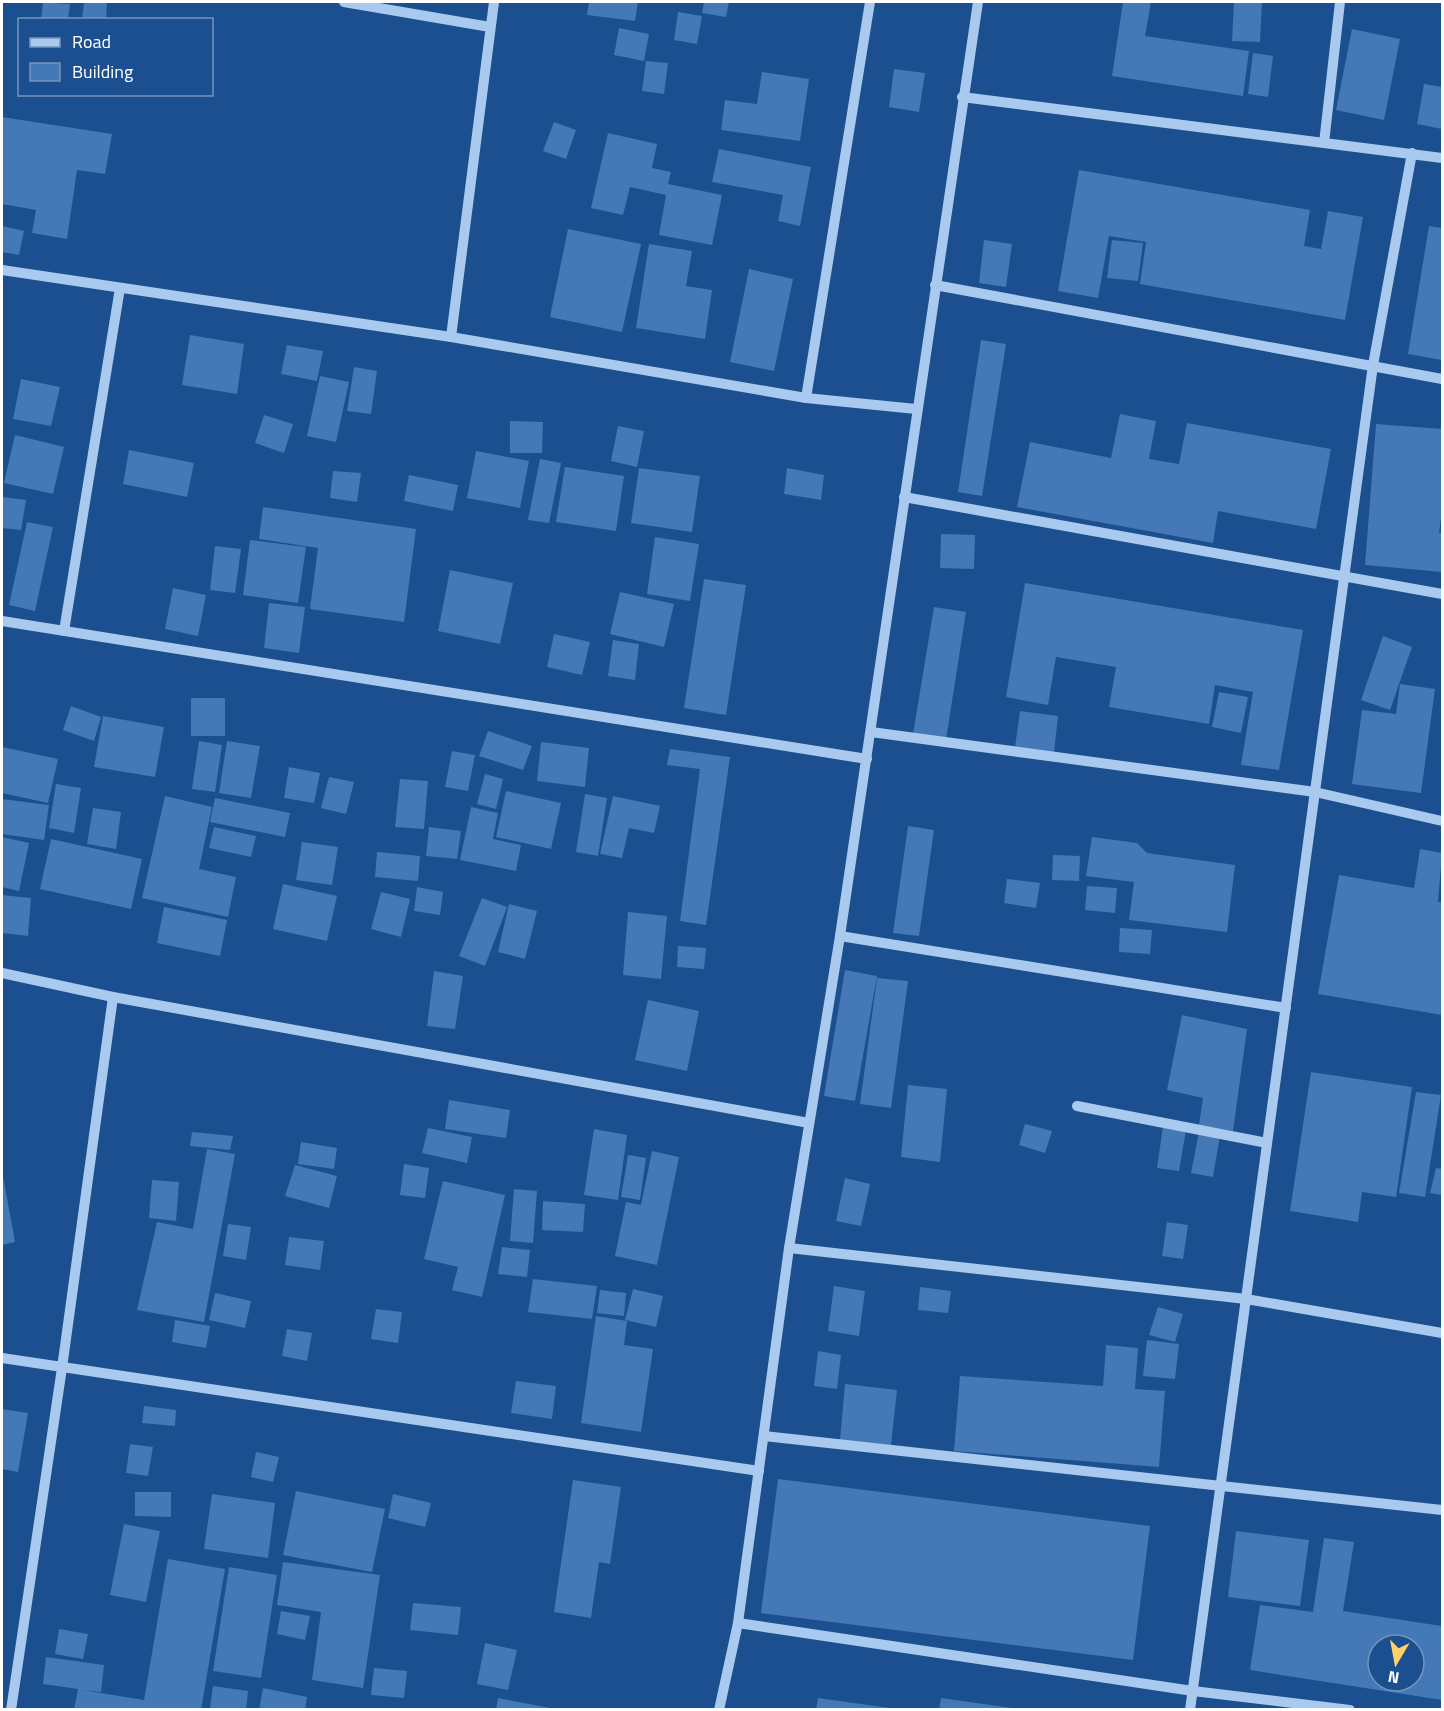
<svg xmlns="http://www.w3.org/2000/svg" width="1444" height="1711" viewBox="0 0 1444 1711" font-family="'Titillium Web',sans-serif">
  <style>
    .building { fill: #4478b7; fill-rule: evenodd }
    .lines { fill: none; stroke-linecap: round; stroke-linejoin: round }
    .minor { stroke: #a9c9ee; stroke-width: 10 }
  </style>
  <rect width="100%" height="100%" fill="#1b4f8f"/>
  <g class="building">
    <polygon points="43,2 70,4 68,20 41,20"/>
    <polygon points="84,2 107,2 106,20 82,20"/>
    <polygon points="589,2 638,2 635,21 587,15"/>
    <polygon points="704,2 729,2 726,17 702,13"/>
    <polygon points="1123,2 1151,2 1145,36 1249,51 1243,96 1112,76"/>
    <polygon points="1234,2 1262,2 1260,42 1232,41"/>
    <polygon points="678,12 702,16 697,44 674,40"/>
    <polygon points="619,28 649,34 644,61 614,55"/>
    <polygon points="1352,29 1400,39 1384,120 1336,110"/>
    <polygon points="1253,53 1273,56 1268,97 1248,94"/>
    <polygon points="646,61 668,63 664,94 642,91"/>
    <polygon points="894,69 925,73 919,112 889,107"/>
    <polygon points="762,72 809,79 800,141 721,130 725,100 757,104"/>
    <polygon points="1424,84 1442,87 1442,129 1417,124"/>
    <polygon points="2,117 112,134 105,174 77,170 67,239 32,233 36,210 2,204"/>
    <polygon points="554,122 576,130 566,159 543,151"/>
    <polygon points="608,133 657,144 652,168 671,172 668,184 722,195 712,245 659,235 666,195 630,187 623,215 591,208"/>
    <polygon points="719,149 811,167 800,226 778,221 783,195 712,182"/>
    <polygon points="1079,170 1310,210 1304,246 1321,249 1328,211 1363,217 1345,320 1140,284 1146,242 1109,236 1098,298 1058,291"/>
    <polygon points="2,226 24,231 19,255 2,252"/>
    <polygon points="1429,226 1442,228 1442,360 1408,354"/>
    <polygon points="568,229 641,244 622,332 550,317"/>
    <polygon points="984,240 1012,244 1006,287 979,283"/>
    <polygon points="1112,240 1143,243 1138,281 1107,278"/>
    <polygon points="649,244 692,251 686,286 712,290 705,339 636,328"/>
    <polygon points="749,269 793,279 774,371 730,362"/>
    <polygon points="190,335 244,344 237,394 182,385"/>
    <polygon points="981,340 1006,344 982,496 958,492"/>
    <polygon points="287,345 323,351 317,381 281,374"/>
    <polygon points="354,367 377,371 371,414 347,411"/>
    <polygon points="320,376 349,382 336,442 307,436"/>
    <polygon points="21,379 60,387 51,426 13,419"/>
    <polygon points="1120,414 1156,421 1149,459 1179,464 1187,423 1331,449 1316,529 1218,511 1213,543 1017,507 1030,442 1111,458"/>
    <polygon points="264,415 293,424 284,453 255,443"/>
    <polygon points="510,421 543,422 542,453 510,453"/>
    <polygon points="1376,424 1442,429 1442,510 1439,533 1442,533 1442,572 1365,565"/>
    <polygon points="618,426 644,431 637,467 611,461"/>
    <polygon points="15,435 64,447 53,494 4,483"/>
    <polygon points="129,450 194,463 187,497 123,484"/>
    <polygon points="476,451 529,461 520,508 467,498"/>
    <polygon points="540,459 561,463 549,523 528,520"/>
    <polygon points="565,467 624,476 616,531 556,522"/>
    <polygon points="639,468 700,476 692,532 631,523"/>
    <polygon points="787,468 824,475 821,500 784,494"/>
    <polygon points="333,471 361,473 357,502 330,498"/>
    <polygon points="409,475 458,485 453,511 404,501"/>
    <polygon points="2,497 26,500 21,530 2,528"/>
    <polygon points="263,507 416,529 404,622 310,609 318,548 259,539"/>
    <polygon points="27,522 53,527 35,611 9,605"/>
    <polygon points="941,534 975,535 974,569 940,568"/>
    <polygon points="655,537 699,544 690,601 647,594"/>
    <polygon points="250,540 306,547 298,603 243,595"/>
    <polygon points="215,546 241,549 235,593 210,590"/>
    <polygon points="450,570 513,583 500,644 438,631"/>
    <polygon points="704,579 746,585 726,715 684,708"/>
    <polygon points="1025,583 1303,630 1279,770 1241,765 1253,692 1215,685 1209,724 1109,707 1116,667 1056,657 1048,705 1006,697"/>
    <polygon points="173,588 206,595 198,636 165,629"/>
    <polygon points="620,592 674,604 664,647 610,634"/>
    <polygon points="269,603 305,607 299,653 264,648"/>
    <polygon points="934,607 966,612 945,746 912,740"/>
    <polygon points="554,634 590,642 582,675 547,667"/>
    <polygon points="1383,636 1412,647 1390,710 1361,700"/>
    <polygon points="613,640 639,644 635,680 608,676"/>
    <polygon points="1400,684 1435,689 1421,793 1352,784 1362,710 1396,714"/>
    <polygon points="1219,692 1248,697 1241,733 1212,727"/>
    <rect x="191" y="698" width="34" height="38"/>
    <polygon points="71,706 101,717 94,741 63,730"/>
    <polygon points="1020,711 1058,716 1054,753 1015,747"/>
    <polygon points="103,716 164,727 155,777 94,767"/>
    <polygon points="488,731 532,746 523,770 479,756"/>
    <polygon points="199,741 222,745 215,792 192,789"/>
    <polygon points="227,741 260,746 251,798 219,793"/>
    <polygon points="541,742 589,748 585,787 537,781"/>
    <polygon points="2,747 58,759 48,803 2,793"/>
    <polygon points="670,749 730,757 706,925 680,921 700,769 667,765"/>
    <polygon points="452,751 475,755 468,791 445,787"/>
    <polygon points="289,767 320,773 314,803 284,798"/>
    <polygon points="485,774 503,779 496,809 477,804"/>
    <polygon points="329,777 354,782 346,814 321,808"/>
    <polygon points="400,779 428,781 424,829 395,827"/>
    <polygon points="56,784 81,788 74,833 49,828"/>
    <polygon points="506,791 561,803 551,849 496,837"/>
    <polygon points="585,794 607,798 598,856 576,852"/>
    <polygon points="165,796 212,807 199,869 236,877 228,917 142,898"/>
    <polygon points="613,796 660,806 654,833 629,828 622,858 600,854"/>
    <polygon points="215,798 290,813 285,837 210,822"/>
    <polygon points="2,799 49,805 44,840 2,834"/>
    <polygon points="471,807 498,813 493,839 521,845 516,871 460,860"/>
    <polygon points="93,808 121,812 116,849 87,844"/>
    <polygon points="908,826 934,830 919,936 893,933"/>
    <polygon points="214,827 256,836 251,857 209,848"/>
    <polygon points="429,827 461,831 457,859 426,856"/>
    <polygon points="2,837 29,843 19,891 2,887"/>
    <polygon points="1092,837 1137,843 1147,853 1235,865 1227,932 1129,920 1134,882 1086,876"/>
    <polygon points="51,839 142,859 131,909 40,889"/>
    <polygon points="302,842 338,847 332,885 296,880"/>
    <polygon points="1420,849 1442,853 1438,902 1442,902 1442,1015 1318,994 1339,875 1414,888"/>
    <polygon points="377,852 420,856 418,881 375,877"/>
    <polygon points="1053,855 1080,856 1079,881 1052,880"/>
    <polygon points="1007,879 1040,883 1036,908 1004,903"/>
    <polygon points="283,884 337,896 327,941 273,929"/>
    <polygon points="1087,886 1117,888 1115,913 1085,910"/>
    <polygon points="417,887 443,892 440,915 414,911"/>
    <polygon points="381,892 410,899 401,937 371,929"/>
    <polygon points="2,895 31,898 28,936 2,933"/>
    <polygon points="482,898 507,907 485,966 459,956"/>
    <polygon points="509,904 537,911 525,959 498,952"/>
    <polygon points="164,907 227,920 220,956 157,943"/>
    <polygon points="628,912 667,916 661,979 623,975"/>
    <polygon points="1120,928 1152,930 1150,954 1119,952"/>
    <polygon points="678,946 706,948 704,969 677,967"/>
    <polygon points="845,970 877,976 855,1101 824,1096"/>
    <polygon points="434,971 463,976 455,1029 427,1026"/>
    <polygon points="877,978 908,981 891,1108 860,1104"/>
    <polygon points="648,1000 699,1011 687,1071 635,1060"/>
    <polygon points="1182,1015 1247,1029 1233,1131 1199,1125 1203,1098 1167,1090"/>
    <polygon points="1311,1072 1412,1087 1396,1197 1362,1192 1358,1222 1290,1211"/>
    <polygon points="908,1085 947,1089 940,1162 901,1157"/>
    <polygon points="1416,1092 1441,1095 1425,1197 1399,1193"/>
    <polygon points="449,1100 510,1110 506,1138 445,1129"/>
    <polygon points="1025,1124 1052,1131 1045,1153 1019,1145"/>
    <polygon points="1163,1126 1186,1130 1179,1171 1157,1168"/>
    <polygon points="428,1128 472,1137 467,1163 422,1153"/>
    <polygon points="594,1129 627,1135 618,1200 584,1195"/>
    <polygon points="192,1132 233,1136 230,1150 190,1146"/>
    <polygon points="1199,1132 1220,1135 1213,1177 1191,1173"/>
    <polygon points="301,1142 337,1148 334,1169 298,1164"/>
    <polygon points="207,1149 235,1154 204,1322 137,1310 157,1222 193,1229"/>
    <polygon points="652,1151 679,1157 657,1265 615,1256 626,1202 641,1205"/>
    <polygon points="628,1155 646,1158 640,1200 621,1197"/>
    <polygon points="404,1164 429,1168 425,1198 400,1195"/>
    <polygon points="295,1165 337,1176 329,1208 285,1196"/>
    <polygon points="1436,1168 1442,1169 1442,1195 1430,1193"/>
    <polygon points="3,1176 15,1242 2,1245 2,1177"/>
    <polygon points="845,1178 870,1184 861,1226 836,1221"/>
    <polygon points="152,1180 179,1182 176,1221 149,1218"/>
    <polygon points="443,1181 505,1195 482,1297 452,1290 458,1267 424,1259"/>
    <polygon points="514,1189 537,1191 533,1243 510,1241"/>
    <polygon points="543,1201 585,1204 583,1232 542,1230"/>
    <polygon points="1167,1222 1188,1225 1183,1259 1162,1256"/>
    <polygon points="228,1224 251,1227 246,1260 223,1256"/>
    <polygon points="289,1237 324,1241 320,1270 285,1265"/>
    <polygon points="502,1247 530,1250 527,1277 498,1274"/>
    <polygon points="533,1279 597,1286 592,1319 528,1312"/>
    <polygon points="834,1286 865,1291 859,1336 828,1331"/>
    <polygon points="920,1287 951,1291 948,1313 918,1310"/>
    <polygon points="633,1289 663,1296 656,1327 625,1320"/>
    <polygon points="600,1290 626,1293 624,1316 597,1313"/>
    <polygon points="215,1293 251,1301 245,1328 209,1320"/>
    <polygon points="1158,1307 1183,1314 1175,1342 1149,1335"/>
    <polygon points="376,1309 402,1312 398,1343 371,1339"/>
    <polygon points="596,1316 627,1321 624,1345 653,1349 641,1432 581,1423"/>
    <polygon points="175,1320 210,1326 206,1348 172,1342"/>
    <polygon points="287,1329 312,1333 307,1361 282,1356"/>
    <polygon points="1147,1340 1179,1344 1175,1379 1143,1376"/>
    <polygon points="1106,1345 1138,1348 1135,1389 1165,1391 1159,1467 954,1451 960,1376 1103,1386"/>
    <polygon points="818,1351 841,1355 837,1389 814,1386"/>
    <polygon points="516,1381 556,1386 552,1419 511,1413"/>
    <polygon points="845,1384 897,1390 891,1445 840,1440"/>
    <polygon points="144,1406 176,1410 175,1426 142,1423"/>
    <polygon points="2,1409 28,1413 18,1472 2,1469"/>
    <polygon points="130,1444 153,1447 148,1476 126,1473"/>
    <polygon points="256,1452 279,1457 273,1482 251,1477"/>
    <polygon points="778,1479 1150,1526 1133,1660 761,1613"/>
    <polygon points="573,1480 621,1487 610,1564 599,1562 591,1618 554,1612"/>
    <polygon points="296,1491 385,1509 372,1572 283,1555"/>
    <polygon points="135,1492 171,1492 171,1517 135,1516"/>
    <polygon points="212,1494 275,1503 268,1558 204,1549"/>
    <polygon points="393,1494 431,1503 425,1527 388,1518"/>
    <polygon points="124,1524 160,1531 146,1602 110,1595"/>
    <polygon points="1236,1531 1309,1540 1300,1606 1228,1597"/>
    <path d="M1324 1538 1354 1542 1343 1611 1442 1626V1700L1250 1670 1260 1605 1313 1612ZM1378 1645H1414V1681H1378Z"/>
    <polygon points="168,1559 225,1569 201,1710 74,1710 78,1689 43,1684 46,1657 104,1665 101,1692 82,1690 144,1700"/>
    <polygon points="283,1562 380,1575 363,1688 312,1680 321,1612 277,1605"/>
    <polygon points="229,1567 277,1575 261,1678 213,1671"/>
    <polygon points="413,1603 461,1607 458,1635 410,1630"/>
    <polygon points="281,1611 310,1616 305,1640 277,1634"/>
    <polygon points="59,1629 88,1634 83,1659 55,1654"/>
    <polygon points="485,1643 517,1650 508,1690 477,1684"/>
    <polygon points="374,1668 407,1671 404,1698 371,1695"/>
    <polygon points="213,1686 248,1691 246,1710 210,1708"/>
    <polygon points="263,1688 307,1697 305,1710 259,1710"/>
    <polygon points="498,1698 550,1708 550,1710 496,1710"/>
    <polygon points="818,1698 890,1708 890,1710 816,1710"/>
    <polygon points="941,1698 1012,1708 1012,1710 939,1710"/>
  </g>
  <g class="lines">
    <g class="minor">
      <polyline points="344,2 490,27"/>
      <polyline points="962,97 1442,158"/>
      <polyline points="1324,143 1340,2"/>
      <polyline points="2,270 451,337 806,398 916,409"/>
      <polyline points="935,285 1442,379"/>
      <polyline points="451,337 494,2"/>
      <polyline points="806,398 870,2"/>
      <polyline points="904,497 1442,594"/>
      <polyline points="2,621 867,759"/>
      <polyline points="64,631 120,288"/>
      <polyline points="871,732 1315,792 1442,821"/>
      <polyline points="840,936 1286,1008"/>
      <polyline points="2,973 113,997 809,1123"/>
      <polyline points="1077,1106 1267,1143"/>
      <polyline points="789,1248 1246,1299 1442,1333"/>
      <polyline points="2,1358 759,1471"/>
      <polyline points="764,1436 1442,1510"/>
      <polyline points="738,1623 1193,1691 1350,1710"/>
      <polyline points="11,1710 62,1368 113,997"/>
      <polyline points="719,1710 738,1623 789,1248 840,936 978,2"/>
      <polyline points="1190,1710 1373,365 1412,153"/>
    </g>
  </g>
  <rect width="1444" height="1711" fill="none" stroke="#ffffff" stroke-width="6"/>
  <rect x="18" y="18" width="195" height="78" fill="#1b4f8f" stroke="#7695bc" stroke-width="1.5"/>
  <rect x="30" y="38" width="30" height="9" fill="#a9c9ee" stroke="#7695bc" stroke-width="1.5"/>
  <text x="72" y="48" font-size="18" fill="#ffffff">Road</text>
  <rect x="30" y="63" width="30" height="18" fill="#4478b7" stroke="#7695bc" stroke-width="1.5"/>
  <text x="72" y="78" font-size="18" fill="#ffffff">Building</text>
  <g transform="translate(1396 1663) rotate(190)"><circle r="28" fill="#1b4f8f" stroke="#7695bc" stroke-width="1.5"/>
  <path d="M0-4.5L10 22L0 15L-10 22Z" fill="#ffd166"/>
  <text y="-9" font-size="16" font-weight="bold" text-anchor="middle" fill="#ffffff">N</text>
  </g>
</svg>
